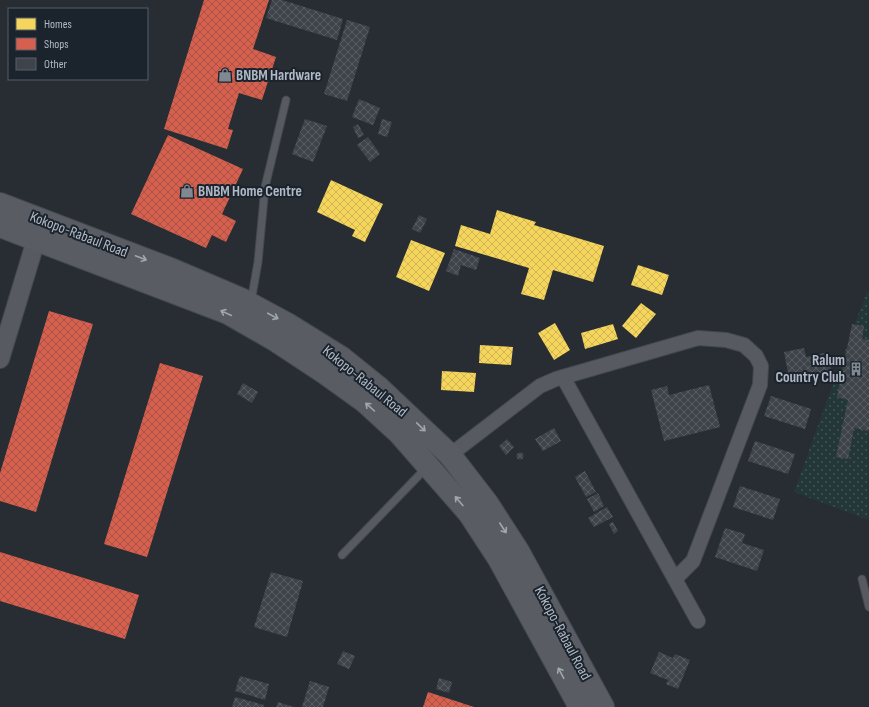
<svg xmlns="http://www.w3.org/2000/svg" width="869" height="707" viewBox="0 0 869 707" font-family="'Sofia Sans Condensed',sans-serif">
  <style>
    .grass { fill: url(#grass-dots) }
    .homes { fill: url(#homes-cross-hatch) }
    .shops { fill: url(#shops-cross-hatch) }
    .building { fill: url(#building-cross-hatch) }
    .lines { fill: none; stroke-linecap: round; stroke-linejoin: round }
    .service-casing { stroke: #44494e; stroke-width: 9 }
    .minor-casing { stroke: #44494e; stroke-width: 16 }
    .tertiary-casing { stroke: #44494e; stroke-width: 20 }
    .primary-casing { stroke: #444950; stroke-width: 24 }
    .service { stroke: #575b61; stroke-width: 7 }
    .minor { stroke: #575b61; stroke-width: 14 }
    .tertiary { stroke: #575b61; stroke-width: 18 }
    .primary { stroke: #595d63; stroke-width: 22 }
    .oneway { stroke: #9fa7b1 }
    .labels { text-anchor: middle; stroke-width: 4; stroke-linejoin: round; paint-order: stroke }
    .poi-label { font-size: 15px; font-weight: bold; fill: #b0b9c5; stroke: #1b232d; text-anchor: start }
    .street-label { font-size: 15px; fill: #b0b9c5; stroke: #1b232d }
  </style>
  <defs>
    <pattern id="grass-dots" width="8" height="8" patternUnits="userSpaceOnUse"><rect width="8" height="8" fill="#243738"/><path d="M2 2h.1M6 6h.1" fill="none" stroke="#415253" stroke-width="1.8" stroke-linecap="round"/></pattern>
    <pattern id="homes-cross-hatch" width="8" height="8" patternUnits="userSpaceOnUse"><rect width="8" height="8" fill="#f6d55c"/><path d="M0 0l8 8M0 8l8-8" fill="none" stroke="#cfb655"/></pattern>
    <pattern id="shops-cross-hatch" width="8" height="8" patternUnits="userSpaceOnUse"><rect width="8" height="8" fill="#d6604d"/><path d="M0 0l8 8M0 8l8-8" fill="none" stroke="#a65448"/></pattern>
    <pattern id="building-cross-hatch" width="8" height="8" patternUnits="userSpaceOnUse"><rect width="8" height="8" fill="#3f444a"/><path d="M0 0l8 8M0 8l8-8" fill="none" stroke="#585d63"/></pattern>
  </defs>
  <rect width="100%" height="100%" fill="#272d33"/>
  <polygon class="grass" points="869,291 869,520 794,492 865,296"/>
  <g class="homes">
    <polygon points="331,180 383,204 365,242 352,236 355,230 317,212"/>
    <polygon points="497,210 536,222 534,225 604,246 593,282 553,270 544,300 521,294 529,268 455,246 461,225 490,234"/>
    <polygon points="411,240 445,253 429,291 396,277"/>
    <polygon points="638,265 669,275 662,295 631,285"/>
    <polygon points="641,303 656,314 636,338 622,326"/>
    <polygon points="555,323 570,350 554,360 538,333"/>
    <polygon points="613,324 618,339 585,349 581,333"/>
    <polygon points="480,345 513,347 511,365 479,363"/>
    <polygon points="442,371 476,373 474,392 441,390"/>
  </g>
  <g class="shops">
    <polygon points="204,0 269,0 253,49 276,57 262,100 239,93 228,129 233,130 227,149 164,129"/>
    <polygon points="168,135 243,169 222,214 236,221 226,242 212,235 206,248 131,214"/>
    <polygon points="49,311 93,324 36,512 0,501 0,473"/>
    <polygon points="160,363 203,376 147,557 104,544"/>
    <polygon points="0,552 139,595 125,639 0,601"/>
    <polygon points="428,692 474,707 423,707"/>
  </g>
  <g class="building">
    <polygon points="272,0 282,0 343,19 337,40 266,18"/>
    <polygon points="347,20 370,27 347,101 324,94"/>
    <polygon points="359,99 380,108 373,125 352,117"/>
    <polygon points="305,119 327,126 313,162 292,154"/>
    <polygon points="382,119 392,122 387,137 378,134"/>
    <polygon points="358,124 364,135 358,138 353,127"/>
    <polygon points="368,137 380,154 370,162 357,145"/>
    <polygon points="419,215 427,219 420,233 412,229"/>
    <polygon points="454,249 480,258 476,270 461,265 458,276 446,271"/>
    <polygon points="852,324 864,326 862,339 869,340 869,431 854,428 848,459 836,457 848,400 837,397"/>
    <polygon points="804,348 806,357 828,352 832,374 790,383 784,352"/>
    <polygon points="243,383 258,392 252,403 237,394"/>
    <polygon points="709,385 720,427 664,441 651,390 667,386 669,395"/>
    <polygon points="771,396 811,409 805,429 764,416"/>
    <polygon points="554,428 561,441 543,451 535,439"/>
    <polygon points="507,439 514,447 506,455 499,446"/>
    <polygon points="755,441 795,454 788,474 748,461"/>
    <circle cx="520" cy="456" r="3.5"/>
    <polygon points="585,471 596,492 586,497 575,477"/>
    <polygon points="740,486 780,499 773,520 733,507"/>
    <polygon points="598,493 604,506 594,512 587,499"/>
    <polygon points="607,507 613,517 594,527 588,518"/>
    <polygon points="613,522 618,531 614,534 609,524"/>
    <polygon points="725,528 745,534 742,543 764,550 757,571 715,557"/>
    <polygon points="271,572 303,581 287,637 254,627"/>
    <polygon points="343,651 355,656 349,669 337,664"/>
    <polygon points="659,652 673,658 675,654 690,660 678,689 666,684 668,680 650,673"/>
    <polygon points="240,676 269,684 265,700 235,691"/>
    <polygon points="439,678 452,682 449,693 436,689"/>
    <polygon points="310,681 329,687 323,707 302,707"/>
    <polygon points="235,697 264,705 264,707 232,707"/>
    <polygon points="278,702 294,707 276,707"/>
  </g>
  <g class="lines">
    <g class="service-casing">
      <g id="service">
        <polyline points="251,302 258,262 265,187 286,100"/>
        <polyline points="342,555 427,467"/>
        <polyline points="862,579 869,607"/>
      </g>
    </g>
    <g class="minor-casing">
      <g id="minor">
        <polyline points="563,377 698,621"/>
        <polyline points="450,455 540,386 556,379 698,338 726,340 744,345 756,356 761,366 760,385 693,561 675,579"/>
      </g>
    </g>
    <g class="tertiary-casing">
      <polyline id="tertiary" points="0,359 36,240"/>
    </g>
    <g class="primary-casing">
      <g id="primary">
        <polyline points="0,204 173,270 241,299 289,325 342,358 378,387 450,455 487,503 518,551 603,707"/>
        <polyline points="0,226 228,313 275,340 325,373 364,401 400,434 469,513 499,559 580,707"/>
      </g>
    </g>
    <use href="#service" class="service"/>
    <use href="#minor" class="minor"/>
    <use href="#tertiary" class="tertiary"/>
    <use href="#primary" class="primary"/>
  </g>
  <defs><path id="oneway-shaft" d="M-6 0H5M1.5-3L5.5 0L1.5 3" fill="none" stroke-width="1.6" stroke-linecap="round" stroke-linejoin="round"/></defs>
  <g class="oneway">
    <use href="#oneway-shaft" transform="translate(141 258) rotate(21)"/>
    <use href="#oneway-shaft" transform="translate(226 313) rotate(-155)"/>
    <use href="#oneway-shaft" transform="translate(273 316) rotate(28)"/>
    <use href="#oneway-shaft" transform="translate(370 407) rotate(-138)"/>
    <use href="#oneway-shaft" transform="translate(421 427) rotate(44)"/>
    <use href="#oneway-shaft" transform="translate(459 501) rotate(-130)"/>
    <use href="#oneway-shaft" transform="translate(503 528) rotate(57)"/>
    <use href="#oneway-shaft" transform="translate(561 673) rotate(-118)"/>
  </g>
  <defs>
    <g id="shop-bare" transform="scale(1.08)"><path d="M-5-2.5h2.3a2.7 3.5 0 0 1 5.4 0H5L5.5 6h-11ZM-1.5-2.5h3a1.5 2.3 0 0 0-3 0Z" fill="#808892" stroke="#1b232d" stroke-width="2.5" paint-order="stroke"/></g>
    <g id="building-bare" transform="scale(1.08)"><path d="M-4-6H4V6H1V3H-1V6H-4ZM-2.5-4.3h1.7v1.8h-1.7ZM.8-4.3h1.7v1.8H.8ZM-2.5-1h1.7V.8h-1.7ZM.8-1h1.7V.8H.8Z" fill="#808892" stroke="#1b232d" stroke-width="2.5" paint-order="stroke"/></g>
  </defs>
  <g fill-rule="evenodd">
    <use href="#shop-bare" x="225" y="75"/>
    <use href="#shop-bare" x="187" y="191"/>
    <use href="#building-bare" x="856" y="369"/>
  </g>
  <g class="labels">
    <g class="poi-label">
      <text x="236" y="80">BNBM Hardware</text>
      <text x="198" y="196">BNBM Home Centre</text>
      <text x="845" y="365" text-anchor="end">Ralum<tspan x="845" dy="17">Country Club</tspan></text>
    </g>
    <g class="street-label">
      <text transform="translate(79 234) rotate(21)" y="5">Kokopo-Rabaul Road</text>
      <text transform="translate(365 381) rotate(39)" y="5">Kokopo-Rabaul Road</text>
      <text transform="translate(563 633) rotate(62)" y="5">Kokopo-Rabaul Road</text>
    </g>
  </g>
  <rect x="8" y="8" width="140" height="72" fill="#1b232d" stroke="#575f6a"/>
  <rect x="16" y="18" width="20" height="12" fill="#f6d55c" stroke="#575f6a"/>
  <text x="44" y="28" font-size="12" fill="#b0b9c5">Homes</text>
  <rect x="16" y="38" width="20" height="12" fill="#d6604d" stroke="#575f6a"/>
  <text x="44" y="48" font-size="12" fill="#b0b9c5">Shops</text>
  <rect x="16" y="58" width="20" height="12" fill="#3f444a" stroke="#575f6a"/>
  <text x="44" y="68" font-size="12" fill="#b0b9c5">Other</text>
</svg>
